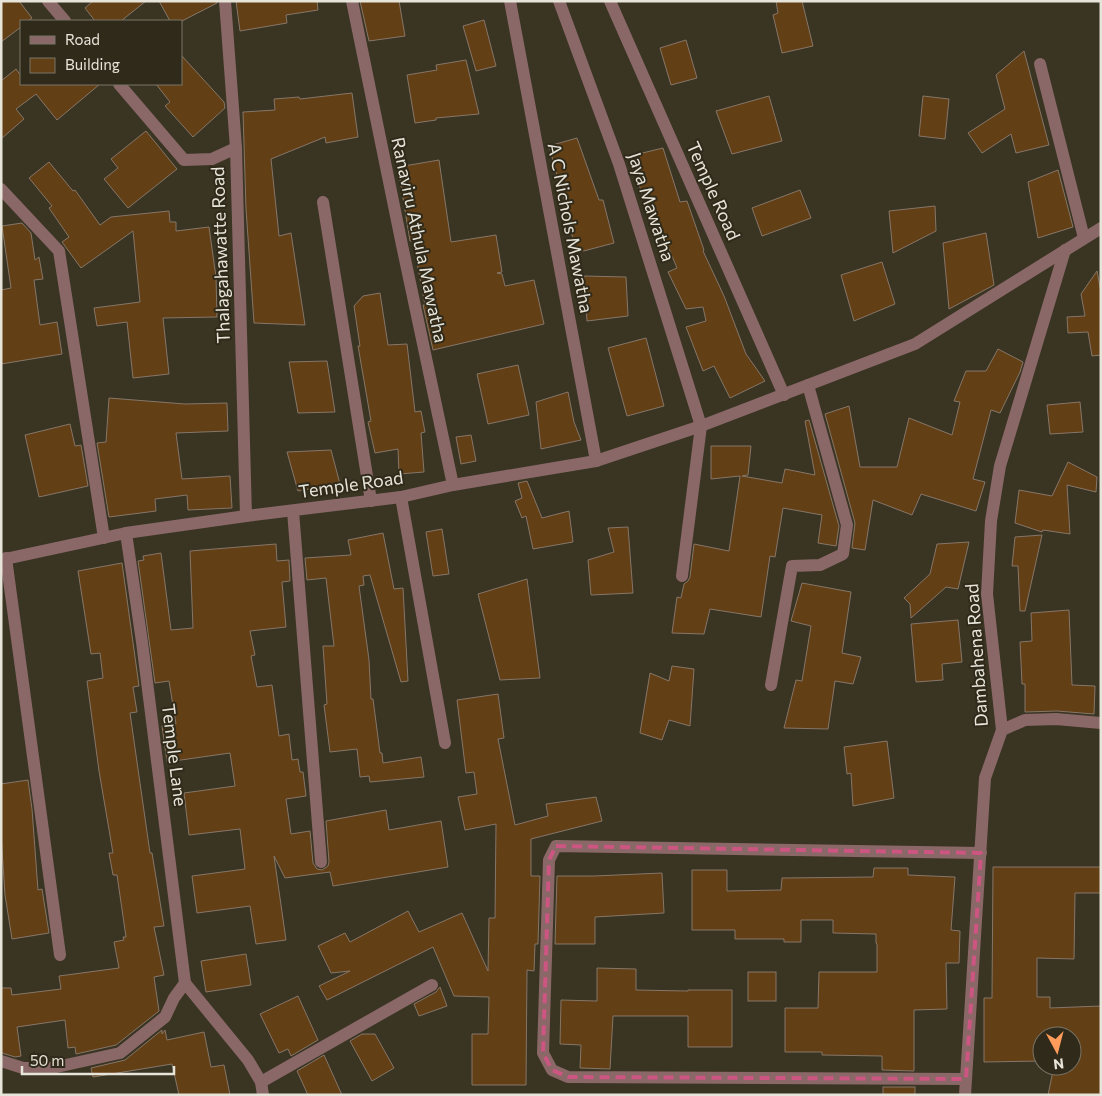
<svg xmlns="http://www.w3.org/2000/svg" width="1102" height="1096" viewBox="0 0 1102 1096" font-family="Commissioner,sans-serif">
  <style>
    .building { fill: #633f16; stroke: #867668 }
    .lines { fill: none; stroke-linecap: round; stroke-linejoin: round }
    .minor { stroke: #896867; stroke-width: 12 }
    .marked { fill: none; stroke: #cd5581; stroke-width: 4; stroke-dasharray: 10 6; stroke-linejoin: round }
    .labels { text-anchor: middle; stroke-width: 4; stroke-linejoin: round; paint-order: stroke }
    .street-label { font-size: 18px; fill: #e7e4d9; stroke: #302a1a }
  </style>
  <rect width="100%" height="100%" fill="#3a3423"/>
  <g class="building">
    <polygon points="1,1 19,1 32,18 28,21 21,21 21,27 1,42"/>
    <polygon points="93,1 146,1 121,21 95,21 85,8"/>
    <polygon points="159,1 217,1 217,3 182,21 170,21"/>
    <polygon points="236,1 317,1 318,10 286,15 287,23 240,31"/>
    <polygon points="360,1 399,1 405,36 369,41"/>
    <polygon points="776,1 802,1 813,46 782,53 773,15 778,13"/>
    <polygon points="484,20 496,66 476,71 463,26"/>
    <polygon points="686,40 697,78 671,85 660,48"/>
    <polygon points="1024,51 1049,145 1016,153 1011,134 982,153 968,133 1005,109 996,75"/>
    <polygon points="181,55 224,102 225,108 193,137 165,106 170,102 156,84 181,84"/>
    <polygon points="466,60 479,114 436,118 436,120 415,123 407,75 437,70 436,65"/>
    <polygon points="16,69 21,76 21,84 100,84 57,120 36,94 16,109 24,119 1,139 1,81"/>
    <polygon points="352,93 358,137 326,143 325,137 271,159 279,236 291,233 305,325 254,323 246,209 243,112 275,110 274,99 299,97 300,99"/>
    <polygon points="769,96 782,141 732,154 716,111"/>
    <polygon points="923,96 949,99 945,139 919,136"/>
    <polygon points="146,131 177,169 128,208 104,179 118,168 111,159"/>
    <polygon points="577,138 599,200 603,200 614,243 576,253 563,194 562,194 549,146"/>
    <polygon points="663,148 680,202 687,201 704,250 703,251 724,296 746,354 765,381 730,398 714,366 703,371 686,327 706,321 703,307 686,309 668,272 677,268 647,196 643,197 630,156"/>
    <polygon points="439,160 451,242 496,235 502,272 497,273 502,274 505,286 534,280 544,324 433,350 423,305 425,305 413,241 410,241 398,167"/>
    <polygon points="49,162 73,191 75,190 100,225 111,217 169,211 170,222 176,222 176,231 209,227 216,277 217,317 163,318 169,374 133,378 127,322 97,326 94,308 140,302 133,231 81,268 62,242 69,237 49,208 52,206 29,178"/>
    <polygon points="1058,170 1073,227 1038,238 1028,182"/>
    <polygon points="800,190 811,218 762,236 752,208"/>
    <polygon points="935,206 936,231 893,253 889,211"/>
    <polygon points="22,223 31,233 35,260 39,257 43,279 34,280 40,325 57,322 62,354 1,364 1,290 11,288 2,226"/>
    <polygon points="986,233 994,285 949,309 943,243"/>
    <polygon points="882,262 895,304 854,321 841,275"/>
    <polygon points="1097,271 1101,292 1101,355 1092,356 1088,332 1068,333 1067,317 1085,316 1081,294"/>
    <polygon points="584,276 626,277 628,316 587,321"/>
    <polygon points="380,293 388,345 407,344 415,412 421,411 425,432 421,433 424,472 399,474 398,449 375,453 368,422 371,421 358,346 360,346 354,306 363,296"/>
    <polygon points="646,338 664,406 627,416 608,348"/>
    <polygon points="998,349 1023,362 1020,372 1000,413 991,410 973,479 985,482 976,511 921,494 912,515 873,500 865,550 852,548 855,523 825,414 849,406 860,467 897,467 909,418 952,435 960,402 954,401 966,371 986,371"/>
    <polygon points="327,361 335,412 298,413 289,362"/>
    <polygon points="518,365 529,415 488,424 477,374"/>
    <polygon points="568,392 574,422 581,440 541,449 536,402"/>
    <polygon points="109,398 185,404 227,403 228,431 176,433 182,479 230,476 232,508 188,510 187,495 155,499 156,511 109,517 97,443 106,442"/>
    <polygon points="1080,402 1083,432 1050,434 1047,405"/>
    <polygon points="809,420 839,526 836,546 818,543 822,515 783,508 775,557 770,556 761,617 710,609 704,634 672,633 677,597 681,598 684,584 688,581 690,577 694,544 729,551 740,476 711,479 711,446 751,446 748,475 742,476 782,483 785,469 815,475 805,421"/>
    <polygon points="70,424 75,446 81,445 88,486 39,497 25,435"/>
    <polygon points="471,435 476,461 461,464 456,437"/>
    <polygon points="331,450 340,484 298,491 287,452"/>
    <polygon points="1068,462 1097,477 1096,492 1067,485 1070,534 1043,530 1042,532 1015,523 1019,490 1052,496"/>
    <polygon points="527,481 542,518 569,511 573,542 533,549 526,516 522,518 515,501 522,498 518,483"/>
    <polygon points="628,527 633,593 591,595 588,560 614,552 608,528"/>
    <polygon points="442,529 449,574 433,576 426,532"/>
    <polygon points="383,533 394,589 403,588 408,681 401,682 370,575 363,576 364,585 359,586 369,660 371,699 373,699 380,753 382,753 383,763 421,757 424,777 370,782 369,776 360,777 357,749 330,752 324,705 327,704 323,646 334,646 326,578 307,580 305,558 351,555 348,540"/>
    <polygon points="1042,535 1025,611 1020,611 1018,566 1012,566 1015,537"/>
    <polygon points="969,542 958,589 946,587 911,618 910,604 904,598 930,574 937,544"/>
    <polygon points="276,544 277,561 289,560 290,581 282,582 286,627 250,631 255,655 251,656 257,687 272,685 279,736 289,734 292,760 298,759 300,772 303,772 306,796 286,799 291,834 310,831 313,863 317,869 322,870 328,866 329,862 326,821 386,810 389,830 441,821 448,867 333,886 330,872 285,878 274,856 286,940 256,944 250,906 197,913 192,876 245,869 240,829 189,835 184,793 235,786 230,753 167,762 162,726 176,724 169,681 155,683 138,561 144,560 143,556 161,553 171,630 193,628 190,551"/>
    <polygon points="122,563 139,686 133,687 137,712 130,713 150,853 152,853 164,926 154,927 164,975 154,977 159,1011 116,1045 76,1054 75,1047 68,1048 65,1020 17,1027 21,1056 15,1057 2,1053 1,1050 1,988 11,988 12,995 61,989 59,976 119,968 114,942 124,940 123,937 126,937 117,875 113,875 109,853 113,853 99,771 87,681 103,678 100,653 91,654 78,571"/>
    <polygon points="527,579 540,678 500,680 478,594"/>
    <polygon points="802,583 851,592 842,653 861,657 853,684 835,681 828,729 784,728 796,680 802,681 811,626 791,621"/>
    <polygon points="1069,610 1072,685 1095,686 1094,714 1057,711 1025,712 1025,684 1022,684 1020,642 1032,641 1031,613"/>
    <polygon points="958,620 962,662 942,664 943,680 916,682 911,624"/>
    <polygon points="672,666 694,669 690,726 669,720 662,740 640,733 650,673 669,681"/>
    <polygon points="498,694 504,738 498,739 515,825 548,816 546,804 596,797 602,821 531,839 531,876 540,876 538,944 535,944 534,971 527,970 526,1085 472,1085 472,1034 488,1034 489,997 454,996 433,947 327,1000 319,986 350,971 331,973 318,946 345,933 350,942 408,911 419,932 462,913 488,971 489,918 495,918 496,824 465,830 458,797 477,794 474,772 466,773 457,700"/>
    <polygon points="887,741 894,798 853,806 851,773 847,774 844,747"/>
    <polygon points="28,780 32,809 38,890 42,889 49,933 12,939 5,895 1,834 1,784"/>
    <polygon points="993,867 1101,867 1101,893 1075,893 1074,959 1037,958 1037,997 1050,997 1050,1008 1101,1006 1101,1095 1048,1095 1054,1066 1072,1066 1072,1036 1042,1036 1042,1061 984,1062 984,998 992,998"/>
    <polygon points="874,868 908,868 908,875 955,877 951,930 960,931 959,963 946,963 947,1009 914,1010 914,1071 882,1070 882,1056 822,1055 822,1052 785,1052 785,1008 818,1008 819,972 877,972 877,944 876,943 876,934 833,933 833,920 801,920 801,942 784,942 784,939 735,939 735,930 692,930 692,870 727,870 727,891 781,890 782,878 873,877"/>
    <polygon points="662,873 664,913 595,917 595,944 555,944 557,876 594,876"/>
    <polygon points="246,954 251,985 206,992 201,961"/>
    <polygon points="597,968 636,969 636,990 688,991 688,990 732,990 732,1047 688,1047 688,1016 613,1016 610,1069 580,1068 581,1045 560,1044 561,1000 597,1001"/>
    <rect x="748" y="972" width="28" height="29"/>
    <polygon points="440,987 447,1006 419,1016 414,1004 436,992"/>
    <polygon points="298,996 318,1040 291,1056 288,1049 279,1053 260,1014"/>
    <polygon points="162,1030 162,1034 165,1030 167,1040 204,1032 211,1067 224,1065 230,1095 179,1095 172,1064 93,1077 91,1068 125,1060"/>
    <polygon points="362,1034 375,1034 394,1068 372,1081 350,1041"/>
    <polygon points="324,1055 342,1095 308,1095 297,1071"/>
    <rect x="883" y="1087" width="32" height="8"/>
  </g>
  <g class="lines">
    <g class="minor">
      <polyline points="48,1 65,21"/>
      <polyline points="225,1 236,148"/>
      <polyline points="352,1 402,245 453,485"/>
      <polyline points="510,1 596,461"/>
      <polyline points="559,1 619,164 701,426 682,576"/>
      <polyline points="610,1 784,395"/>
      <polyline points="1040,64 1084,238"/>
      <polyline points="119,84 184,160 212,159 236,148 246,516"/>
      <polyline points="1,189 59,251 104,538"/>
      <polyline points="323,202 371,501"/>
      <polyline points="401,497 445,743"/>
      <polyline points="293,511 321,862"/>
      <polyline points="126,533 142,642 185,983"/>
      <polyline points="6,558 60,955"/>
      <polyline points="1,560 126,533 246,516 401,497 453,485 596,461 701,426 915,344 1101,228"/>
      <polyline points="771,685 792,566 820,565 843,554 847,525 808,385"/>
      <polyline points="1002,730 1025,720 1056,719 1101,723"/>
      <polyline points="185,983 248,1060 261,1082 263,1095"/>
      <polyline points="1,1061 23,1068 52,1068 120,1053 165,1017 174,998 185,983"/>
      <polyline points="966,1079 568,1077 552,1070 543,1053 549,860 556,846 981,853"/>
      <polyline points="261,1082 432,985"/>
      <polyline points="965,1095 985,778 1002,730 987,594 991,521 1000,466 1065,250"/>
    </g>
  </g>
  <path class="marked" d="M556 846 981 853 966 1079 568 1077 552 1070 543 1053 549 860Z"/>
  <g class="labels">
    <g class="street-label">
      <text transform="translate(713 191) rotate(66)" y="6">Temple Road</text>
      <text transform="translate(651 207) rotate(72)" y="6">Jaya Mawatha</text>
      <text transform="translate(570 228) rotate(79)" y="6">A C Nichols Mawatha</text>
      <text transform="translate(419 240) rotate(78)" y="6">Ranaviru Athula Mawatha</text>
      <text transform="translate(221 255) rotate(-92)" y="6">Thalagahawatte Road</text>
      <text transform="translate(351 485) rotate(-8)" y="6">Temple Road</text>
      <text transform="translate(977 655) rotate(-94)" y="6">Dambahena Road</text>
      <text transform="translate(174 755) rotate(83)" y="6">Temple Lane</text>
    </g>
  </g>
  <rect width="1102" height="1096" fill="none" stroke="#e7e4d9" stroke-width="5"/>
  <rect x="20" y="20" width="162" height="65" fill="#302a1a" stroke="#797466"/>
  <rect x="30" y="36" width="25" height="8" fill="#896867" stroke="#797466"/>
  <text x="65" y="45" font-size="15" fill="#e7e4d9">Road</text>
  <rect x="30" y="58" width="25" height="15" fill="#633f16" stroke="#797466"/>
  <text x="65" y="70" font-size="15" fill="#e7e4d9">Building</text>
  <g transform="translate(1057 1051) rotate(173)"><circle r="24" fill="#302a1a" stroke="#797466"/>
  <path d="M0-4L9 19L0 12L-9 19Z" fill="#ff9b5b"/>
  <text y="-8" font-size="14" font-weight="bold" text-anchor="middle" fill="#e7e4d9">N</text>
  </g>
  <path d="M22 1066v8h152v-8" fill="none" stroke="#e7e4d9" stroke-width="2.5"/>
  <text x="30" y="1066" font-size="15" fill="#e7e4d9" stroke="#302a1a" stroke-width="4" paint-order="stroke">50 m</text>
</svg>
